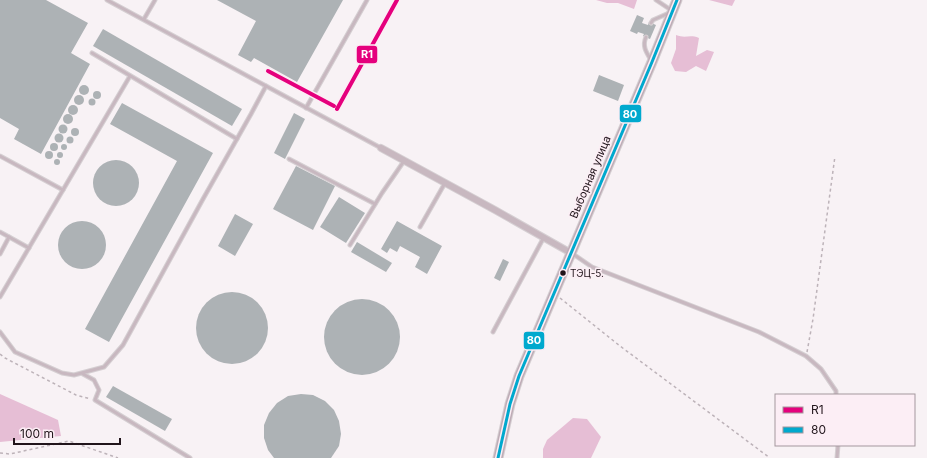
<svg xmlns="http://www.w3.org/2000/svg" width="927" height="458" viewBox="0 0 927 458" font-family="Inter,sans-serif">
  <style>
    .forest { fill: #e6bed5 }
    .building { fill: #adb2b5 }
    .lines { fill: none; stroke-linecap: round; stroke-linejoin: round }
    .service-casing { stroke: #d5cfd2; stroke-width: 5 }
    .minor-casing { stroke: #d5cfd2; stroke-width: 8 }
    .secondary-casing { stroke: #d5cfd2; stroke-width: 11 }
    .path { stroke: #bdb3b9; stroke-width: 1.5; stroke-dasharray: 3 3; stroke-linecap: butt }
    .service { stroke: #c8b8c0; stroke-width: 3 }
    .minor { stroke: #c8b8c0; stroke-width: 6 }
    .secondary { stroke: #beacb6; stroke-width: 9 }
    .bus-1-casing { stroke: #fceef5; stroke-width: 6 }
    .bus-1 { stroke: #00a9ce; stroke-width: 3 }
    .rail-1-casing { stroke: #fceef5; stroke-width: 7 }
    .rail-1 { stroke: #e5007d; stroke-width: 4 }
    .bus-dot { fill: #21151b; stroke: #fceef5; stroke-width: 1.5 }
    .labels { text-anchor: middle; stroke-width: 3; stroke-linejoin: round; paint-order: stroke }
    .bus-label { font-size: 10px; fill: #21151b; stroke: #fceef5; text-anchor: start }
    .street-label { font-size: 11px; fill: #21151b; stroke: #fceef5 }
    .line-badge { stroke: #fceef5; stroke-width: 1.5 }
    .badge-label { font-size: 11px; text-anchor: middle; font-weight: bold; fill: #fff }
  </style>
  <rect width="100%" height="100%" fill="#f8f2f5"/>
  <g class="forest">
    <polygon points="596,0 637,0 634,9 618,3 607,3"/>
    <polygon points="709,0 735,0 732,6"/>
    <path d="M676 35C686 39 689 34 699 38L696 56 707 50 714 52 706 71 696 66 686 72 675 71 671 63 676 49Z"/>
    <polygon points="0,394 58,420 61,436 0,442"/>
    <polygon points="573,418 587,419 601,437 591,458 543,458 543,449 547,440"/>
  </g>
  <g class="building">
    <polygon points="0,0 46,0 88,23 71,53 90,64 41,154 14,139 19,129 0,118"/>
    <polygon points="217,0 343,0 297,82 254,58 251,62 238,55 256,21"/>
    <polygon points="637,15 644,18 642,23 648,25 649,22 656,25 650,39 643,36 644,34 638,32 637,34 630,31"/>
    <polygon points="103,29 242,109 232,126 93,46"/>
    <polygon points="599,75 624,85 618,101 593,91"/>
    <circle cx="84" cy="90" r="5"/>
    <circle cx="97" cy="95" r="4"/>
    <circle cx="79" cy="100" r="5"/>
    <circle cx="92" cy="102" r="3.5"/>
    <polygon points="122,103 213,153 109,342 85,329 177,161 110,124"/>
    <circle cx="73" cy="110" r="5"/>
    <polygon points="294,113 305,119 285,159 274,153"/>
    <circle cx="68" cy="119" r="5"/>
    <circle cx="63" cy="129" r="4.5"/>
    <circle cx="75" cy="132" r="4"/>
    <circle cx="59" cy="138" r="4.5"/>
    <circle cx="70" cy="140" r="3.5"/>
    <circle cx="54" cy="147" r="4"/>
    <circle cx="64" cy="147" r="3"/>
    <circle cx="49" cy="155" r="4"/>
    <circle cx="60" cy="155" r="3"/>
    <circle cx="57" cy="162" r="3"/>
    <circle cx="116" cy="183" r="23"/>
    <polygon points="296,166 335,186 313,230 273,209"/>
    <polygon points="339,197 365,213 346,243 320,227"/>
    <polygon points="235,214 253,224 235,256 218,246"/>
    <polygon points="397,221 442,246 427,274 415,267 420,257 400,246 397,252 390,248 387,253 381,249"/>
    <circle cx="82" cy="245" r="24"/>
    <polygon points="357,242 392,263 386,272 351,252"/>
    <polygon points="503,259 509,262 500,281 494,278"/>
    <circle cx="232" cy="328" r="36"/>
    <circle cx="362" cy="337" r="38"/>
    <polygon points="113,386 172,419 165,431 106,397"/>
    <polygon points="301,394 313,395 325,401 334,410 339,421 341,434 339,446 331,458 274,458 268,450 264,438 264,425 269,413 277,403 288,396"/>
  </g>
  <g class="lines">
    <g class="service-casing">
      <g id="service">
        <polyline points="107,0 266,86"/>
        <polyline points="656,0 671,10"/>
        <polyline points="144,19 155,0"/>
        <polyline points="651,23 653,20 669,13"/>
        <path d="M646 37C642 46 646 52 651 60"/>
        <polyline points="92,53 237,139"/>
        <polyline points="306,108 367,0"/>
        <polyline points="0,156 63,190"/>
        <polyline points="289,159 375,204"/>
        <polyline points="420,227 445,183"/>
        <polyline points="0,232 29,248"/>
        <polyline points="350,245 382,193 404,161"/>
        <polyline points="0,254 9,237"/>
        <polyline points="573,254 592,267 759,332 806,356 821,369 836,391 836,395"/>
        <polyline points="0,297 130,76"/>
        <polyline points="0,332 15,352 62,373 74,375 104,367 123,345 203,199 251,114 266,86 381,148"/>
        <polyline points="493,332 544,237"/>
        <polyline points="83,374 94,380 99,390 95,400 190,458"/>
        <polyline points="837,458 838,445"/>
      </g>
    </g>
    <g class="minor-casing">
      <polyline id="minor" points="381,148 495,210 571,253"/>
    </g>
    <g class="secondary-casing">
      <polyline id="secondary" points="498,458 510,404 519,376 652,62 677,0"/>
    </g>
    <g class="path">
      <polyline points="560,298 620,346 770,458"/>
      <polyline points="807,352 813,319 835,156"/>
      <polyline points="0,354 5,358 76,395 91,399"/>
      <polyline points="0,453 10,454 69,441 118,458"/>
    </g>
    <use href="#service" class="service"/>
    <use href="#minor" class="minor"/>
    <use href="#secondary" class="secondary"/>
    <g class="bus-1-casing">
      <polyline id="bus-1" points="498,458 510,404 519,376 652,62 677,0"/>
    </g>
    <use href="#bus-1" class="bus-1"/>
    <g class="rail-1-casing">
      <g id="rail-1">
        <polyline points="268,71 334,106"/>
        <polyline points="337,109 397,0"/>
      </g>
    </g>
    <use href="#rail-1" class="rail-1"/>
  </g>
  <circle class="bus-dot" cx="563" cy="273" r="3.5"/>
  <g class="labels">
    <g class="bus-label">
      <text x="570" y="277">ТЭЦ-5.</text>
    </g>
    <g class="street-label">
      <text transform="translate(590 177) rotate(-67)" y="4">Выборная улица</text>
    </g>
  </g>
  <g class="line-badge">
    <rect x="356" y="45" width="22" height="19" rx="4" fill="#e5007d"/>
    <rect x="619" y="104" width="23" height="19" rx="4" fill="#00a9ce"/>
    <rect x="523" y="331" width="22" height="19" rx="4" fill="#00a9ce"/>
  </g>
  <g class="badge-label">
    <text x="367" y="58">R1</text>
    <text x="630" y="118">80</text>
    <text x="534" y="344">80</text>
  </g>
  <rect x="775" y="394" width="140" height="52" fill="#fceef5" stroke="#a4979e"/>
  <rect x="783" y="407" width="20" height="6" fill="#e5007d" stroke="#a4979e"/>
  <text x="811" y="414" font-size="12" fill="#21151b">R1</text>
  <rect x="783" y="427" width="20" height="6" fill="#00a9ce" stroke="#a4979e"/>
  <text x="811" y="434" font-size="12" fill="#21151b">80</text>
  <path d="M14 438v6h106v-6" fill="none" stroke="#21151b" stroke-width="2"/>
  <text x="20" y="438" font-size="12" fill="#21151b" stroke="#fceef5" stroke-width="3" paint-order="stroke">100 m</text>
</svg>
